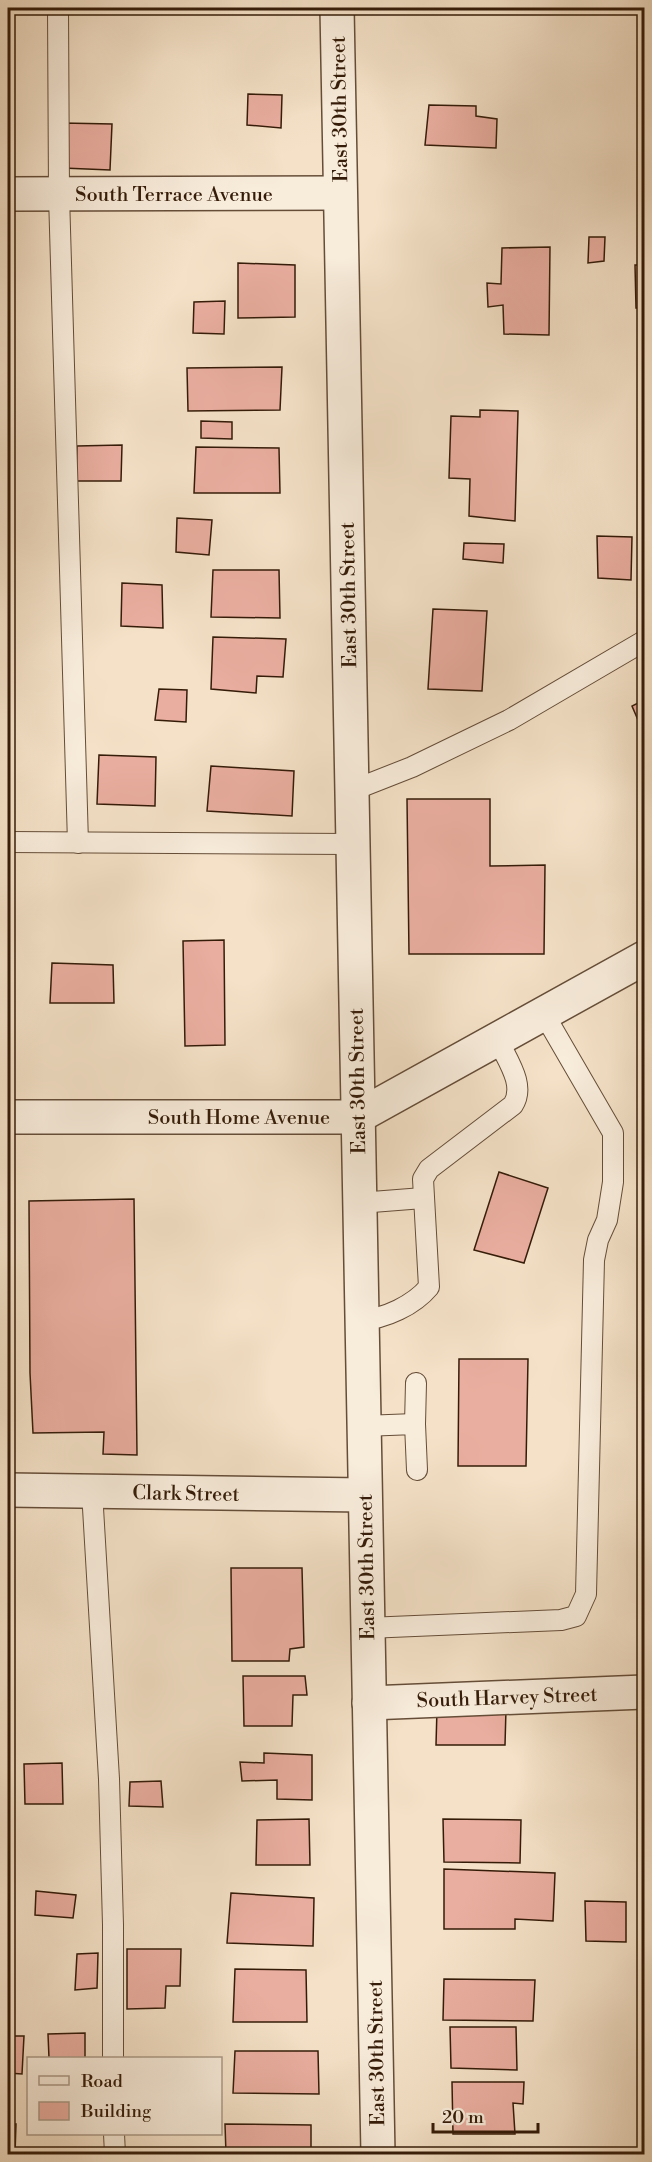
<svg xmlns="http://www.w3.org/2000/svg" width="652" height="2162" viewBox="0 0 652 2162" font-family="'Libre Bodoni',serif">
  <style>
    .building { fill: #eaaea0; stroke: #351c09; stroke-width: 1.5 }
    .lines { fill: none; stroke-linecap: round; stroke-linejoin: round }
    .lane-casing { stroke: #654d38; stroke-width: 22 }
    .street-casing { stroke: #654d38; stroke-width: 36 }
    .lane { stroke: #f8ecdb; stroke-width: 20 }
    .street { stroke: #f8ecdb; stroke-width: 33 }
    .labels { text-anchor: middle; stroke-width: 4.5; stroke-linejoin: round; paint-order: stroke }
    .street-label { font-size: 20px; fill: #351c09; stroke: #f8ecdb }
  </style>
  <rect width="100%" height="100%" fill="#f4e1c7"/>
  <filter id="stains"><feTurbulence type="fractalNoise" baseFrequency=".00333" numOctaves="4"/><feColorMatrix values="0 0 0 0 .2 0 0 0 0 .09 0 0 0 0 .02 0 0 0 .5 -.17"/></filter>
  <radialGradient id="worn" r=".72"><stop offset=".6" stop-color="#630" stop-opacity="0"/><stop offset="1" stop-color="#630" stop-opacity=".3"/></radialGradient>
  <g class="building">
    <polygon points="71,8 97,8 97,10 71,9"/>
    <polygon points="248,94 282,95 281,128 247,125"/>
    <polygon points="429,105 476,106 476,116 497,119 496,148 425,145"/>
    <polygon points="62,123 112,124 110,170 63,168"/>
    <polygon points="589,237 605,237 604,261 588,263"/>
    <polygon points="550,247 549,335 504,334 503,305 488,307 487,283 501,284 502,248"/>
    <polygon points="238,263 295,265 295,317 238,318"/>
    <polygon points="635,265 644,265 644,308 636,308"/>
    <polygon points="225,301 224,334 193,333 194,302"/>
    <polygon points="282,367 280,410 188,411 187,368"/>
    <polygon points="8,391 12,391 13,444 8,443"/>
    <polygon points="480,410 518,411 515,521 469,516 470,479 449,478 451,416 480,417"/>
    <polygon points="201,421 232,422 232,439 201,438"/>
    <polygon points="122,445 121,481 76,481 77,446"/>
    <polygon points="196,447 279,448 280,493 194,493"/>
    <polygon points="177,518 212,520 209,555 176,552"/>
    <polygon points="597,536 632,537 631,580 598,578"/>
    <polygon points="464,543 504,544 503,563 463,559"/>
    <polygon points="213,570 279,570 280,618 211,617"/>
    <polygon points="122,583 162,585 163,628 121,626"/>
    <polygon points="433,609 487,611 482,691 428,689"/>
    <polygon points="213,637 286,639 283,677 257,676 256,693 211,689"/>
    <polygon points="159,689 187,690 186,722 155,720"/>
    <polygon points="644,700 644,734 632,706"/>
    <polygon points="99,755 156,757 155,806 97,804"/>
    <polygon points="211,766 294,771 292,816 207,811"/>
    <polygon points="407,799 490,799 490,866 545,865 544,954 409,954"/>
    <polygon points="224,940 225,1045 185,1046 183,941"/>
    <polygon points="52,963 113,965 114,1003 50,1003"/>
    <polygon points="499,1172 548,1188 524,1263 474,1250"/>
    <polygon points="134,1199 137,1455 103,1454 104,1432 33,1433 30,1373 29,1201"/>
    <polygon points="459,1359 528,1359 526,1466 458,1466"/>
    <polygon points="231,1568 302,1568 304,1647 290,1649 289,1661 232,1661"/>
    <polygon points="243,1676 305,1676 307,1695 293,1695 292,1726 244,1726"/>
    <polygon points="437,1709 506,1709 505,1745 436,1745"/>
    <polygon points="264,1753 312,1755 312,1800 277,1799 277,1780 242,1781 240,1762 264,1763"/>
    <polygon points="62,1763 63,1804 25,1804 24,1764"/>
    <polygon points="161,1781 163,1807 129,1806 130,1782"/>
    <polygon points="309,1819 310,1865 256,1865 257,1820"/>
    <polygon points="443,1819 521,1820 520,1863 444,1862"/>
    <polygon points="444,1869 555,1873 553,1921 515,1919 515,1929 444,1929"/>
    <polygon points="36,1891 76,1895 73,1918 35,1915"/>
    <polygon points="231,1893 314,1898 313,1946 227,1943"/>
    <polygon points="585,1901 626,1902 626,1942 586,1941"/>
    <polygon points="127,1949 181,1949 180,1986 166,1986 165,2008 127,2009"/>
    <polygon points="98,1953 97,1988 75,1990 77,1954"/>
    <polygon points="235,1969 306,1970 307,2022 233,2022"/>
    <polygon points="444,1979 535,1980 533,2021 443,2020"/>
    <polygon points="450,2027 516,2027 517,2070 451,2068"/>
    <polygon points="85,2033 85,2058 49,2058 48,2034"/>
    <polygon points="8,2036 24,2036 22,2074 8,2073"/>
    <polygon points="235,2051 318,2051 319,2094 233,2093"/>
    <polygon points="452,2082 524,2082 523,2104 513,2103 515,2134 453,2134"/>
    <polygon points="8,2124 16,2124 15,2154 8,2154"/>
    <polygon points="225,2124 311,2125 311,2154 226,2154"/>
  </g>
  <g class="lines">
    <g class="lane-casing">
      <g id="lane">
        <polyline points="58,8 59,195 78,843"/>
        <polyline points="351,791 412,767 509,720 644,641"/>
        <polyline points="8,842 352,844"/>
        <polyline points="359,1203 423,1198"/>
        <path d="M361 1320C385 1319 414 1305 429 1287L423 1179 429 1169 513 1105C526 1085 507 1060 498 1040"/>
        <polyline points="415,1424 416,1383"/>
        <polyline points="363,1426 415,1424 417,1470"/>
        <polyline points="92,1491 109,1779 113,1925 113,2058"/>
        <polyline points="367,1628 561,1620 576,1616 586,1594 594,1260 598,1240 607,1220 613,1182 613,1133 544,1014"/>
        <polyline points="114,2134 115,2154"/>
      </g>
    </g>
    <g class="street-casing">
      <g id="street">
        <polyline points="337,8 378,2154"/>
        <polyline points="8,194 340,193"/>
        <polyline points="8,1117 357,1117 644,958"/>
        <polyline points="8,1490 364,1495"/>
        <polyline points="369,1703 644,1692"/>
      </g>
    </g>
    <use href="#lane" class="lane"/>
    <use href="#street" class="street"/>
  </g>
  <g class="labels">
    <g class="street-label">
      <text transform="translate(339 109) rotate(-91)" y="7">East 30th Street</text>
      <text x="174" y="201">South Terrace Avenue</text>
      <text transform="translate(348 595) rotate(-91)" y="7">East 30th Street</text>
      <text transform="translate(357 1081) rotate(-91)" y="7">East 30th Street</text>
      <text x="239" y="1124">South Home Avenue</text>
      <text transform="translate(186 1493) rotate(1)" y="7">Clark Street</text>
      <text transform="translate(366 1567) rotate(-91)" y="7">East 30th Street</text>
      <text transform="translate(507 1697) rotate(-2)" y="7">South Harvey Street</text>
      <text transform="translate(376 2053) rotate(-91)" y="7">East 30th Street</text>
    </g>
  </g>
  <rect width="652" height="2162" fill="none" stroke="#f4e1c7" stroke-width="30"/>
  <rect x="9" y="9" width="634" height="2144" fill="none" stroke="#351c09" stroke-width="3"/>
  <rect x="15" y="15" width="622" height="2132" fill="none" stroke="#351c09" stroke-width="1.5"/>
  <rect x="27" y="2057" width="195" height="78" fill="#f8ecdb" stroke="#aa9987" stroke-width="1.5"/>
  <rect x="39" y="2076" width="30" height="9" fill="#f8ecdb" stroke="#aa9987" stroke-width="1.5"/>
  <text x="81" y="2087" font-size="18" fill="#351c09">Road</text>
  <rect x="39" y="2102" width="30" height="18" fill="#eaaea0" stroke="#aa9987" stroke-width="1.5"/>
  <text x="81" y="2117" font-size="18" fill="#351c09">Building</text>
  <path d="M433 2123v9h105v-9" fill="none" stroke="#351c09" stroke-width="3"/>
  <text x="442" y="2123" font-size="18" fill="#351c09" stroke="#f8ecdb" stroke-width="4.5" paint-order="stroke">20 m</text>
  <rect width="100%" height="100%" filter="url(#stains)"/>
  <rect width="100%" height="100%" fill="url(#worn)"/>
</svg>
